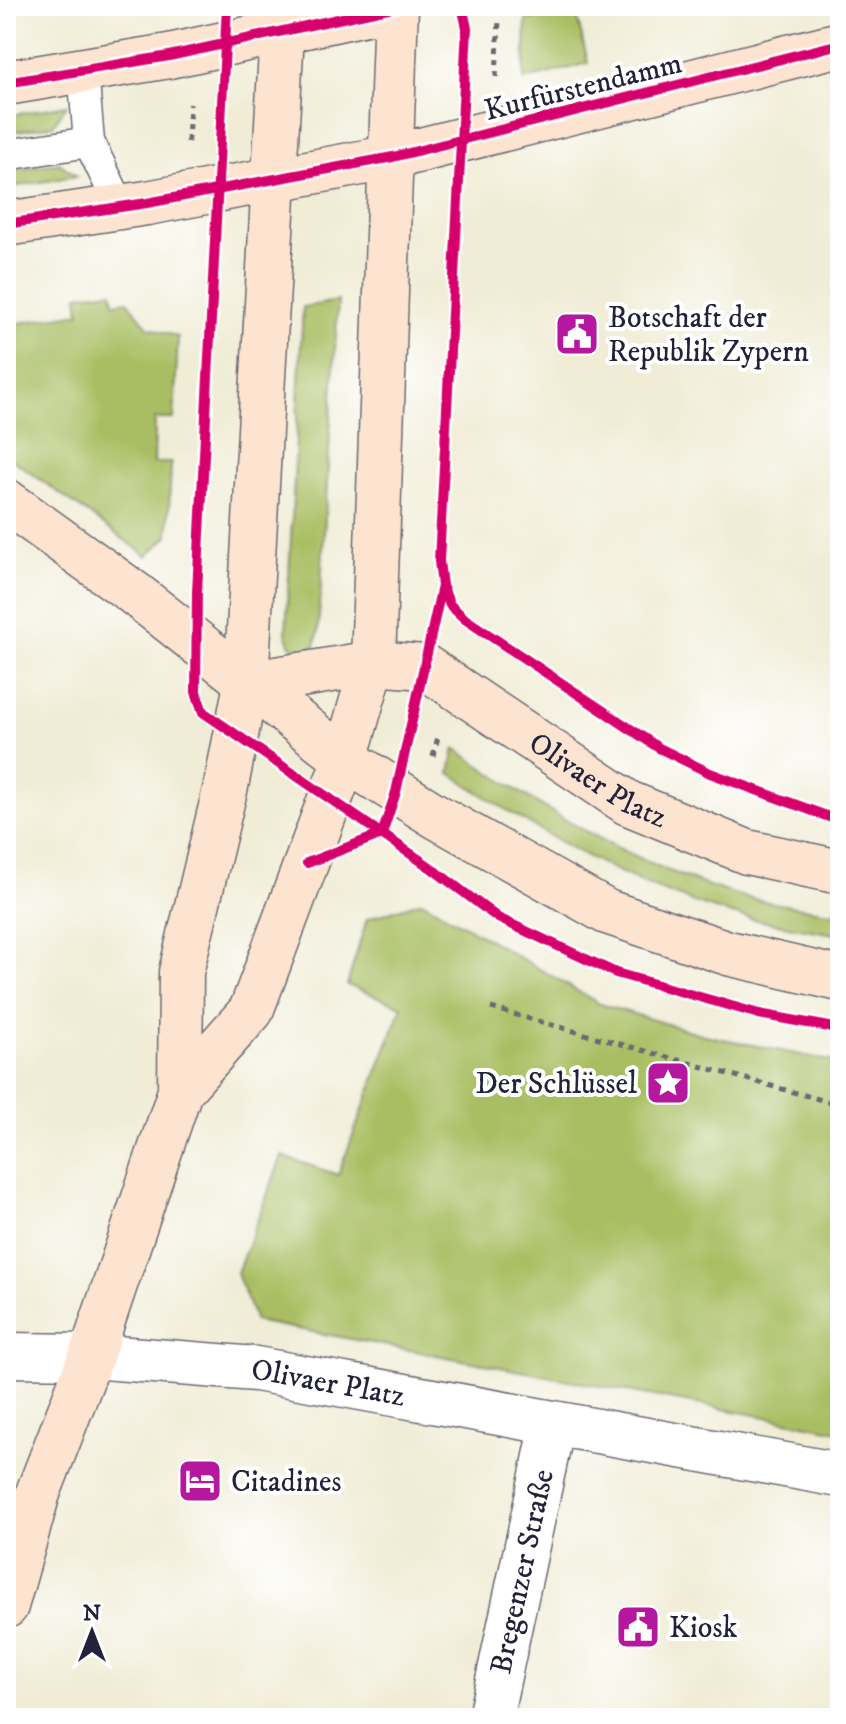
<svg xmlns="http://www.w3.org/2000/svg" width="846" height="1724" viewBox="0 0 846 1724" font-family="'IM FELL DW Pica',serif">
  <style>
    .green { fill: #a9be62; stroke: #66704e; stroke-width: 2 }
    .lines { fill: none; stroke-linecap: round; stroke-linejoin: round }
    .service-casing { stroke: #6a6971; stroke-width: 33 }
    .minor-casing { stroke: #6a6971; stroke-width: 47 }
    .secondary-casing { stroke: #6a6971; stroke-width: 47 }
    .path { stroke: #6a6971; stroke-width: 5; stroke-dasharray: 6 6; stroke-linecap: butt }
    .service { stroke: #fff; stroke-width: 30 }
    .minor { stroke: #fff; stroke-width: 44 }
    .secondary { stroke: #fde4d1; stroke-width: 44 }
    .cycleway-casing { stroke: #fff; stroke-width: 15 }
    .cycleway { stroke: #d6006c; stroke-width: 10 }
    .labels { text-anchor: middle; stroke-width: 8; stroke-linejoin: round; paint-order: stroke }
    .street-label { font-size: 30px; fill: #22223b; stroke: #fff }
    .poi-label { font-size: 30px; fill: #22223b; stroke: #fff; text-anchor: start }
  </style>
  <rect width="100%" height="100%" fill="#fff"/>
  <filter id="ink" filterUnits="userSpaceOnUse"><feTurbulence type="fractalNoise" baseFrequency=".0125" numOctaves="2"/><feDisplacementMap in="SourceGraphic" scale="16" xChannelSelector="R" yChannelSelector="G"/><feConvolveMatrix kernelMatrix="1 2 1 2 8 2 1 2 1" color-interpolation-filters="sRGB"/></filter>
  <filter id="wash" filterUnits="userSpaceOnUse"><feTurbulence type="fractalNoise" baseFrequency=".006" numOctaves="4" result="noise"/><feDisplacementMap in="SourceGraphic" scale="32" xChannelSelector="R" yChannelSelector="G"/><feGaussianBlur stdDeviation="1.8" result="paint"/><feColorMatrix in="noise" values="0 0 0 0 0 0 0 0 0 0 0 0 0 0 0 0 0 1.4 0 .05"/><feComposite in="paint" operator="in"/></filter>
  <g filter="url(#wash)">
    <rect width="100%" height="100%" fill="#f0ecd5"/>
    <g class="green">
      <polygon points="575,8 588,63 524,80 526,20"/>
      <polygon points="67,105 53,125 6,133 6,116"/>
      <polygon points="59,163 77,176 6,188 6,171"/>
      <polygon points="112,291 114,303 128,301 148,327 178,337 174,419 155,419 154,463 171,463 168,536 147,556 6,455 6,325 80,313 78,295"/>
      <polygon points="338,301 318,633 315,646 303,651 291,646 286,633 303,307"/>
      <path d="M455 748C543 811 633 864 737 895 770 904 806 908 840 914V935C804 928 767 924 732 914 628 885 538 833 450 773Z"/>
      <polygon points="422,901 600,1004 704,1035 840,1063 840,1431 255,1321 237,1273 282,1156 338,1175 402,1006 347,985 367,919"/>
    </g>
  </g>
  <g filter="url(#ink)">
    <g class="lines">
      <g class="service-casing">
        <g id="service">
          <polyline points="83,70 89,142"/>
          <polyline points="6,155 89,142 120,206"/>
        </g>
      </g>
      <g class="minor-casing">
        <g id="minor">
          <path id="s1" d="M6 1355 91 1356 256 1369 840 1475"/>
          <path id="s2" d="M490 1718 553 1424"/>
        </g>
      </g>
      <g class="secondary-casing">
        <g id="secondary">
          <polyline points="6,83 169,56 397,6"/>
          <polyline points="6,224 147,203 393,157 840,44"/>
          <polyline points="6,501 134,593 345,759 439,818 607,912 728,953 840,979"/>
          <path id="s3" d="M246 684 373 663 425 667 628 803 747 852 840 872"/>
          <polyline points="180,1091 251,1011 345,759 373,663 396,6"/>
          <polyline points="6,1606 38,1493 91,1356 180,1091 181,972 226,786 246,684 282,33"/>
        </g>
      </g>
      <g class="path">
        <polyline points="496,77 499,20"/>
        <polyline points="188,142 190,104"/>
        <polyline points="433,756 438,737"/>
        <polyline points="491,1008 840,1105"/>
      </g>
      <use href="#service" class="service"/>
      <use href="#minor" class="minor"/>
      <use href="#secondary" class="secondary"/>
      <g class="cycleway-casing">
        <g id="cycleway">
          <polyline points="227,6 197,592 196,692 203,712 430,867 498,918 616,973 759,1014 840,1029"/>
          <polyline points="6,83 169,56 397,6"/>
          <polyline points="6,224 147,203 393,157 840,44"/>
          <polyline points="442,586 450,605 465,619 659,748 710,773 840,821"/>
          <polyline points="307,863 382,834 396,792 442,586 439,561 467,28 462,6"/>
        </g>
      </g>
      <use href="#cycleway" class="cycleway"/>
    </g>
  </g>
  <defs>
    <g id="civic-square" transform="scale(2.3)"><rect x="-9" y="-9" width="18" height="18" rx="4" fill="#b5179e" stroke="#fff"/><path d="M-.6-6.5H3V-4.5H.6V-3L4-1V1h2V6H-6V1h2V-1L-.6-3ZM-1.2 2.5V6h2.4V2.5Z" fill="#fff"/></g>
    <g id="sight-square" transform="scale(2.3)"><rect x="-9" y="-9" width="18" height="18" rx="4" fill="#b5179e" stroke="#fff"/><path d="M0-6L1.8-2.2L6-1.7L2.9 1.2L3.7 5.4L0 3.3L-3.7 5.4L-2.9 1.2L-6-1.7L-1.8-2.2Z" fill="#fff"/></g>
    <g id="hotel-square" transform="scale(2.3)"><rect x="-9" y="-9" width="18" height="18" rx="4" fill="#b5179e" stroke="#fff"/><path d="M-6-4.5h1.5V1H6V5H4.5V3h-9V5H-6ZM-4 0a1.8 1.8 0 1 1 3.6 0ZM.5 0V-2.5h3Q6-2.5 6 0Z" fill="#fff"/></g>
  </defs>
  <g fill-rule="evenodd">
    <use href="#civic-square" x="577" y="334"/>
    <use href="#sight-square" x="668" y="1083"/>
    <use href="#hotel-square" x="200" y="1481"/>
    <use href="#civic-square" x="638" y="1627"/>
  </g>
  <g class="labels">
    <g class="street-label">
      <text transform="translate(583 86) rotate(-14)" y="10">Kurfürstendamm</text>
      <text dy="10" stroke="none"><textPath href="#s3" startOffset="388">Olivaer Platz</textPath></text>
      <text dy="10" stroke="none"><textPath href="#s1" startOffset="324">Olivaer Platz</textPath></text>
      <text dy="10" stroke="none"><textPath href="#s2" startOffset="150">Bregenzer Straße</textPath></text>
    </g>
    <g class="poi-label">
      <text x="608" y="327">Botschaft der<tspan x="608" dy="34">Republik Zypern</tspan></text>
      <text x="637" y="1093" text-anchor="end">Der Schlüssel</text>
      <text x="231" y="1491">Citadines</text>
      <text x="669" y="1637">Kiosk</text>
    </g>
  </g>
  <rect width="846" height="1724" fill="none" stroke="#fff" stroke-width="32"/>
  <g transform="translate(92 1632)" stroke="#ffffff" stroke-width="6" paint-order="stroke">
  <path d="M0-6L14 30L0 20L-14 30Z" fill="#22223b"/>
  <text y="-12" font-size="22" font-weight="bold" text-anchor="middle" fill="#22223b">N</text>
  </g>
</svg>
